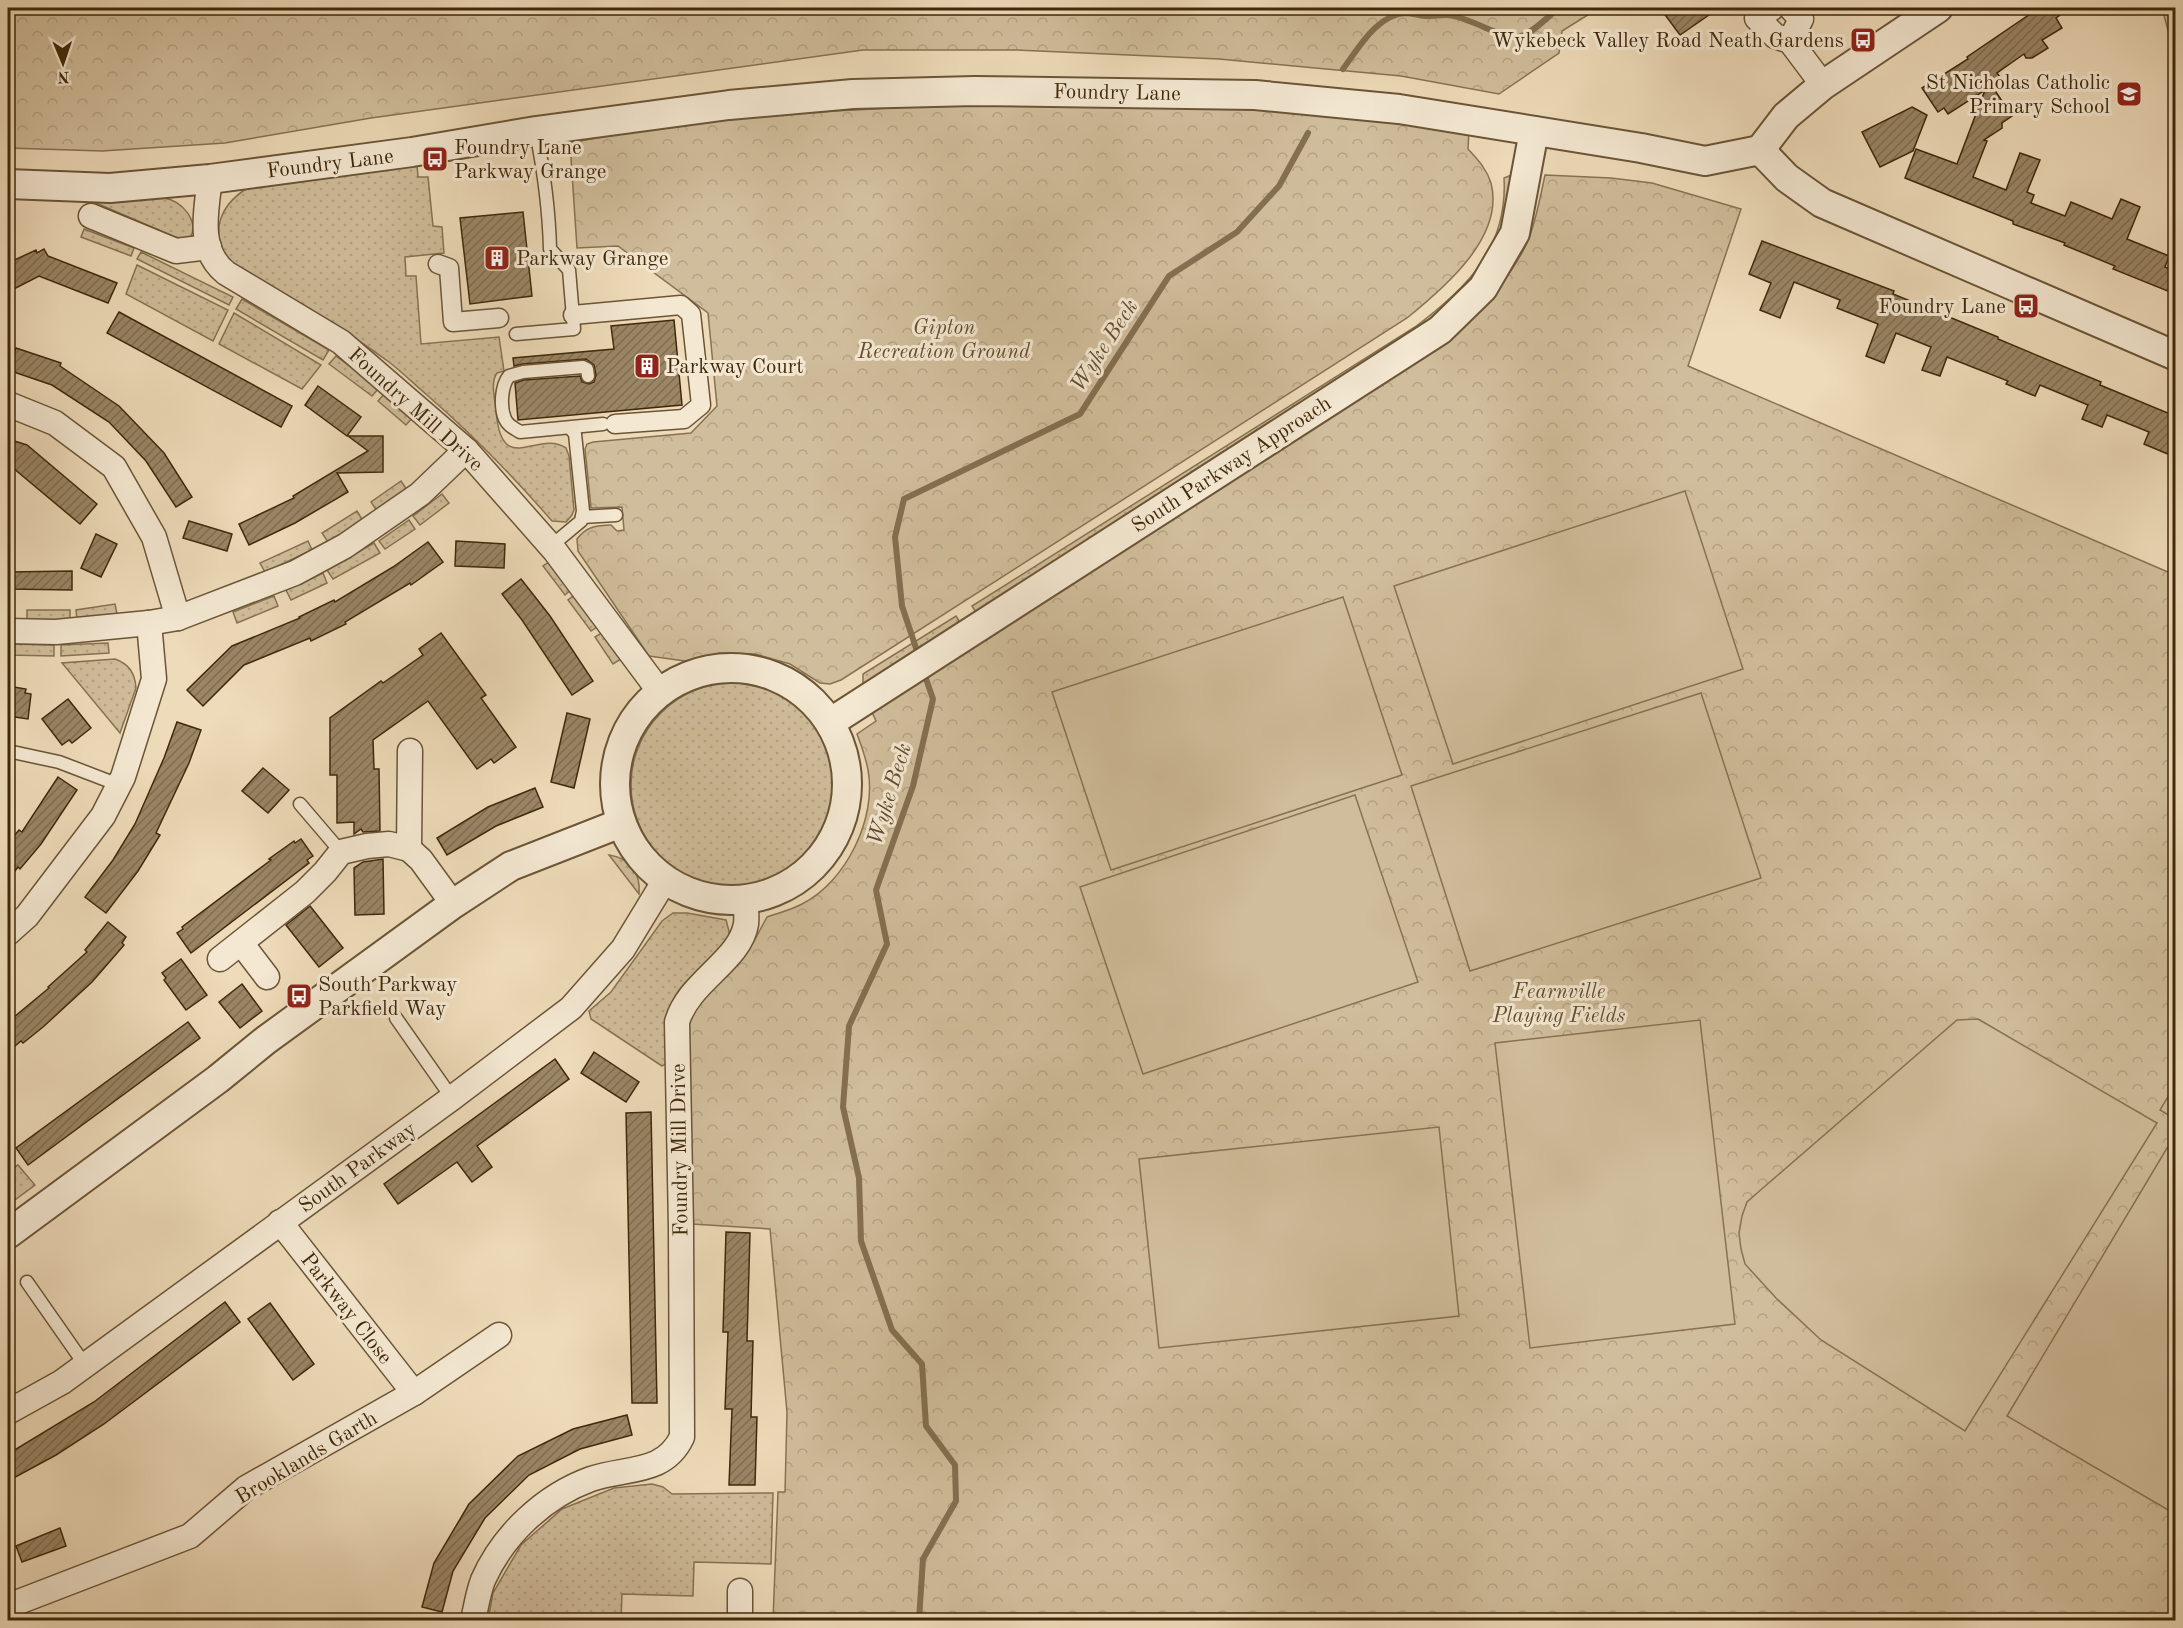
<svg xmlns="http://www.w3.org/2000/svg" width="2183" height="1628" viewBox="0 0 2183 1628" font-family="'Old Standard TT',serif">
  <style>
    .grass { fill: url(#grass-dots); stroke: #887252; stroke-width: 1.5 }
    .park { fill: url(#park-crowns); stroke: #887252; stroke-width: 1.5 }
    .pitch { fill: #d0bd9b; stroke: #887252; stroke-width: 1.5 }
    .lines { fill: none; stroke-linecap: round; stroke-linejoin: round }
    .stream { stroke: #846f50; stroke-width: 6 }
    .building { fill: url(#building-hatch); stroke: #3f280a; stroke-width: 1.5 }
    .service-casing { stroke: #6b5536; stroke-width: 15 }
    .pedestrian-casing { stroke: #6b5536; stroke-width: 21 }
    .minor-casing { stroke: #6b5536; stroke-width: 27 }
    .tertiary-casing { stroke: #6b5536; stroke-width: 32 }
    .service { stroke: #f4e8d2; stroke-width: 12 }
    .pedestrian { stroke: #f4e8d2; stroke-width: 18 }
    .minor { stroke: #f4e8d2; stroke-width: 24 }
    .tertiary { stroke: #f4e8d2; stroke-width: 28 }
    .labels { text-anchor: middle; stroke-width: 6; stroke-linejoin: round; paint-order: stroke }
    .poi-label { font-size: 21px; fill: #3f280a; stroke: #f4e8d2; text-anchor: start }
    .street-label { font-size: 21px; fill: #3f280a; stroke: #f4e8d2 }
    .park-label { font-size: 21px; font-style: italic; fill: #634d2e; stroke: #f4e8d2 }
    .water-label { font-size: 22px; font-style: italic; fill: #624b2d; stroke: #f4e8d2 }
  </style>
  <defs>
    <pattern id="grass-dots" width="8" height="8" patternUnits="userSpaceOnUse" patternTransform="scale(1.5)"><rect width="8" height="8" fill="#d0bd9b"/><path d="M2 2h.1M6 6h.1" fill="none" stroke="#b4a284" stroke-width="1.8" stroke-linecap="round"/></pattern>
    <pattern id="park-crowns" width="20" height="18" patternUnits="userSpaceOnUse" patternTransform="scale(1.5)"><rect width="20" height="18" fill="#d0bd9b"/><path d="M2 6a3 3 0 1 1 6 0M12 15a3 3 0 1 1 6 0" fill="none" stroke="#b4a284"/></pattern>
    <pattern id="building-hatch" width="6" height="6" patternUnits="userSpaceOnUse" patternTransform="scale(1.5)"><rect width="6" height="6" fill="#9a8565"/><path d="M-1 1l2-2M0 6l6-6M5 7l2-2" fill="none" stroke="#7f6d51"/></pattern>
  </defs>
  <rect width="100%" height="100%" fill="#eedbb9"/>
  <filter id="stains"><feTurbulence type="fractalNoise" baseFrequency=".00333" numOctaves="4"/><feColorMatrix values="0 0 0 0 .2 0 0 0 0 .09 0 0 0 0 .02 0 0 0 .5 -.17"/></filter>
  <radialGradient id="worn" r=".72"><stop offset=".6" stop-color="#630" stop-opacity="0"/><stop offset="1" stop-color="#630" stop-opacity=".3"/></radialGradient>
  <g class="grass">
    <path d="M417 165 418 177H428L433 226 442 227 444 253 405 257 406 276H416L421 344 499 337 504 371 497 373C490 383 495 398 496 410 501 479 537 429 566 448L569 456 574 510 572 515 566 522 552 521C512 475 473 435 427 395 414 384 402 372 389 362 361 342 331 321 301 304 282 293 241 276 228 259 209 232 221 205 246 189Z"/>
    <path d="M1514 174 1502 243 1443 315 977 614 972 606 1415 327C1467 288 1508 248 1504 178Z"/>
    <path d="M164 198C181 200 200 221 190 238L182 240 96 203 98 200Z"/>
    <polygon points="84,229 134,248 131,256 81,237"/>
    <polygon points="141,252 233,297 229,305 137,259"/>
    <polygon points="137,265 228,310 213,341 126,294"/>
    <polygon points="242,299 329,350 323,360 236,309"/>
    <polygon points="234,313 321,365 302,389 219,344"/>
    <polygon points="336,356 379,388 372,396 329,364"/>
    <polygon points="386,392 414,416 406,425 378,401"/>
    <polygon points="401,481 407,490 377,511 371,502"/>
    <polygon points="442,494 449,503 420,525 413,516"/>
    <polygon points="357,511 363,521 328,542 322,533"/>
    <polygon points="409,520 415,529 385,549 379,541"/>
    <polygon points="308,541 312,550 265,572 260,563"/>
    <polygon points="374,543 380,553 333,579 327,570"/>
    <polygon points="552,560 573,588 565,595 543,566"/>
    <polygon points="323,573 327,583 291,600 286,590"/>
    <polygon points="577,593 600,625 591,631 568,600"/>
    <polygon points="274,596 278,606 237,623 233,612"/>
    <polygon points="115,604 117,614 77,620 76,610"/>
    <polygon points="27,610 70,610 70,621 27,620"/>
    <polygon points="956,616 961,624 863,687 863,674"/>
    <polygon points="603,632 621,659 613,664 595,637"/>
    <polygon points="108,643 109,653 61,656 61,645"/>
    <polygon points="11,644 54,645 54,656 8,655 8,646"/>
    <path d="M115 659C129 664 135 673 136 688L120 733 62 663Z"/>
    <circle cx="733" cy="785" r="102"/>
    <path d="M609 855C630 858 641 873 639 894Z"/>
    <path d="M673 913H687L726 920 730 935C718 962 678 978 671 1006 667 1022 669 1045 668 1062L662 1066 591 1019 589 1011 611 992 662 921Z"/>
    <polygon points="18,1165 35,1185 8,1205 8,1170"/>
    <polygon points="652,1484 663,1487 672,1494 773,1493 771,1564 694,1562 693,1596 622,1594 621,1620 488,1620 493,1593 521,1545 562,1509 614,1488"/>
  </g>
  <g class="park">
    <polygon points="8,8 1599,8 1562,31 1559,53 1499,94 1401,76 1219,59 1016,50 863,50 371,118 225,143 102,151 8,148"/>
    <path d="M974 104 1236 108 1311 113 1469 131 1468 149C1477 159 1487 169 1491 183 1505 237 1444 288 1407 318L841 680 830 684 820 683 790 664 755 654 720 653 685 661 649 656 578 551 577 539C587 526 595 526 611 525L617 531 624 530 622 507 591 508 585 449 587 444 593 442 691 433 717 406 708 313 618 246 577 248 570 143C703 116 838 110 974 104Z"/>
    <path d="M1545 175 1611 178 1652 183 1741 209 1688 366 2175 575V1620H773L778 1492H785L787 1412 770 1229 692 1224 687 1026 698 1001 740 960 754 941 767 917C778 913 791 910 802 904 846 882 877 818 868 770 866 758 861 745 857 734L876 721 871 710 1491 299C1504 281 1518 263 1527 243 1536 222 1540 198 1545 175Z"/>
  </g>
  <g class="pitch">
    <polygon points="2162,8 2175,8 2175,56"/>
    <polygon points="1685,491 1743,669 1453,764 1394,586"/>
    <polygon points="1343,597 1402,775 1111,870 1052,692"/>
    <polygon points="1701,693 1761,878 1470,971 1411,786"/>
    <polygon points="1355,795 1418,982 1143,1074 1080,887"/>
    <polygon points="1978,1019 2157,1123 1965,1431 1821,1340 1776,1298 1745,1264 1741,1249 1739,1233 1742,1216 1747,1202 1764,1187 1957,1020"/>
    <polygon points="1700,1020 1735,1324 1530,1348 1495,1043"/>
    <polygon points="2175,1085 2175,1119 2160,1110"/>
    <polygon points="1439,1127 1459,1316 1159,1348 1139,1159"/>
    <polygon points="2167,1148 2176,1153 2175,1514 2007,1416"/>
  </g>
  <g class="lines">
    <g class="stream">
      <path d="M1343 69C1358 49 1377 14 1406 13 1414 13 1422 17 1429 16 1448 15 1450 13 1469 21 1484 26 1501 37 1517 37 1530 36 1549 16 1558 8"/>
      <polyline points="919,657 902,606 895,537 904,499 1080,414 1169,276 1237,232 1279,186 1308,133"/>
      <polyline points="919,1620 923,1559 956,1501 955,1465 926,1426 922,1364 892,1330 861,1241 859,1178 843,1107 849,1026 887,944 876,890 913,786 933,699 923,670"/>
    </g>
  </g>
  <g class="building">
    <polygon points="1660,8 1719,8 1680,35"/>
    <polygon points="2039,8 2070,8 2056,18 2062,28 2042,40 2048,48 2032,58 2026,58 2024,54 1997,73 2000,77 1990,83 2012,116 2002,123 2002,128 1984,140 1987,141 1973,177 2006,190 2020,153 2040,160 2027,192 2034,195 2031,203 2065,216 2071,202 2112,219 2121,199 2140,207 2127,239 2169,256 2165,267 2175,271 2175,294 2113,269 2115,266 2064,245 2065,243 2013,224 2013,221 1905,178 1916,149 1957,164 1985,90 1948,114 1944,108 1938,112 1922,88 1968,59 1967,57"/>
    <polygon points="1912,107 1927,115 1913,151 1880,167 1862,132"/>
    <polygon points="523,212 532,296 470,304 460,218"/>
    <polygon points="1762,241 1894,291 1893,294 1998,337 1998,339 2101,382 2100,385 2175,416 2175,457 2144,444 2149,432 2107,415 2102,427 2082,419 2088,405 2040,385 2035,396 2006,384 2008,381 1947,357 1940,376 1922,370 1931,347 1896,333 1884,363 1866,356 1878,324 1837,308 1840,300 1794,282 1780,318 1760,310 1771,283 1749,274"/>
    <polygon points="44,249 48,256 117,283 108,303 39,276 8,292 8,263 36,250 37,253"/>
    <polygon points="119,312 292,406 281,427 107,333"/>
    <polygon points="674,320 682,405 518,420 515,383 524,380 580,376 582,382 589,384 594,382 596,375 594,365 586,359 522,364 514,366 513,358 614,349 611,326"/>
    <polygon points="16,348 61,363 60,366 119,406 164,453 192,497 176,507 146,461 109,422 52,385 8,370"/>
    <polygon points="318,386 361,417 347,436 305,405"/>
    <polygon points="348,436 383,436 383,472 337,473 348,492 295,523 249,545 239,524 294,498 293,496 368,451"/>
    <polygon points="8,439 27,445 97,504 80,524 13,468 8,467"/>
    <polygon points="189,521 232,534 227,551 183,538"/>
    <polygon points="96,534 117,544 101,577 81,568"/>
    <polygon points="456,541 505,544 504,568 455,566"/>
    <polygon points="428,542 443,562 411,585 410,583 345,622 346,624 311,641 310,638 244,665 203,706 187,690 232,646 300,618 299,617 334,600 335,602 393,567"/>
    <polygon points="72,571 72,590 8,589 8,572"/>
    <polygon points="521,579 550,616 593,681 572,695 522,620 502,594"/>
    <polygon points="441,633 486,695 481,698 516,747 494,763 491,759 477,769 428,701 373,740 374,769 379,769 380,831 363,832 361,829 354,834 354,822 337,823 337,775 330,775 330,718 381,681 383,683 423,655 419,649"/>
    <polygon points="8,686 26,689 25,693 31,694 28,719 8,716"/>
    <polygon points="68,699 91,728 72,743 69,740 62,745 42,719"/>
    <polygon points="567,713 590,719 574,788 551,782"/>
    <polygon points="177,722 201,730 189,763 156,833 160,835 138,871 106,913 85,897 113,860 135,824 164,758"/>
    <polygon points="263,768 289,790 268,813 242,791"/>
    <polygon points="58,777 77,790 41,844 20,869 18,867 8,880 8,843 19,830 22,832"/>
    <polygon points="535,788 543,807 496,826 447,855 437,838 488,807"/>
    <polygon points="301,839 313,856 307,860 309,863 191,953 177,933 183,929 182,927 271,860 269,859 294,841 295,843"/>
    <polygon points="383,859 384,914 355,915 354,868 363,862"/>
    <polygon points="310,906 343,948 319,967 286,925"/>
    <polygon points="108,922 126,937 122,943 124,945 92,982 43,1027 23,1043 21,1041 15,1046 8,1036 8,1022 49,988 48,987 87,952 85,950"/>
    <polygon points="181,959 207,995 186,1010 164,980 166,978 162,973"/>
    <polygon points="242,984 262,1011 240,1028 219,1002"/>
    <polygon points="188,1022 200,1038 28,1165 16,1148"/>
    <polygon points="594,1052 639,1082 626,1102 581,1073"/>
    <polygon points="555,1059 569,1079 477,1146 492,1167 472,1182 457,1162 398,1204 384,1184"/>
    <polygon points="651,1112 657,1403 632,1403 626,1113"/>
    <polygon points="726,1232 750,1233 747,1341 753,1341 751,1417 757,1417 755,1485 729,1485 732,1409 725,1409 728,1332 723,1332"/>
    <polygon points="225,1302 240,1322 104,1424 56,1455 8,1481 8,1454 94,1402"/>
    <polygon points="270,1303 314,1364 293,1380 248,1319"/>
    <polygon points="627,1415 632,1435 580,1449 529,1475 485,1518 453,1571 442,1612 422,1607 434,1563 469,1504 518,1456 573,1429"/>
    <polygon points="60,1528 66,1546 22,1562 16,1546"/>
  </g>
  <g class="lines">
    <g class="service-casing">
      <g id="service">
        <path d="M516 334 574 329 569 270 550 249C549 207 544 172 536 131"/>
        <path d="M588 376 587 369 583 367 523 372 509 376C501 386 500 407 505 419 508 426 514 428 520 432L603 424"/>
        <polyline points="582,517 616,515"/>
        <polyline points="551,546 581,521 583,511 575,434 570,428"/>
        <polyline points="8,751 59,762 119,785"/>
        <polyline points="300,804 341,852"/>
        <polyline points="396,1018 452,1098"/>
        <polyline points="27,1282 85,1365"/>
      </g>
    </g>
    <g class="pedestrian-casing">
      <g id="pedestrian">
        <polyline points="438,264 449,268 453,322 499,318"/>
        <polyline points="573,315 681,305 691,314 701,405 684,419 615,424"/>
      </g>
    </g>
    <g class="minor-casing">
      <g id="minor">
        <polyline points="1772,8 1757,18 1775,36 1790,41 1823,85"/>
        <polyline points="1790,41 1801,19 1791,8"/>
        <path d="M210 179C206 211 197 250 226 273L341 342 466 450 555 551 660 692"/>
        <polyline points="91,216 176,251 209,247"/>
        <polyline points="8,404 55,423 114,467 154,537 178,618"/>
        <polyline points="8,631 56,632 149,623 178,618 295,573 345,546 420,494 466,450"/>
        <polyline points="409,849 421,860 453,904"/>
        <polyline points="8,933 27,916 103,816 123,777 154,679 149,623"/>
        <polyline points="241,943 267,977"/>
        <polyline points="220,959 305,892 325,872 341,852 367,846 389,844 409,849 410,751"/>
        <polyline points="280,1222 414,1393"/>
        <polyline points="8,1412 62,1382 452,1098 571,1008 623,949 665,880"/>
        <polyline points="8,1606 190,1536 246,1488 414,1393 499,1335"/>
        <path d="M473 1620C476 1608 478 1593 483 1580 503 1535 544 1496 591 1479 626 1467 664 1475 682 1437L681 1228 677 1022C689 981 740 961 746 924 747 916 746 908 745 900"/>
        <polyline points="740,1620 740,1591"/>
      </g>
    </g>
    <g class="tertiary-casing">
      <g id="tertiary">
        <polyline points="1760,150 1787,178 1822,203 2176,356"/>
        <polyline points="1760,150 1786,116 1823,85 1938,8"/>
        <polyline points="8,184 110,188 210,179 412,152 536,131 729,105 853,94 975,91 1255,95 1399,109 1641,148 1705,161 1760,150"/>
        <circle cx="731" cy="784" r="116"/>
        <polyline points="831,722 1440,330 1483,288 1515,233 1534,131"/>
        <polyline points="8,1234 218,1079 266,1040 453,904 511,866 621,823"/>
      </g>
    </g>
    <use href="#service" class="service"/>
    <use href="#pedestrian" class="pedestrian"/>
    <use href="#minor" class="minor"/>
    <use href="#tertiary" class="tertiary"/>
  </g>
  <defs>
    <g id="bus-square" transform="scale(1.35)"><rect x="-9" y="-9" width="18" height="18" rx="4" fill="#8f2418" stroke="#f4e8d2"/><path d="M-5-6H5V4H4V6H2V4H-2V6H-4V4H-5ZM-3.5-4V0h7V-4ZM-3.5 1.2v1.5H-2V1.2ZM2 1.2v1.5H3.5V1.2Z" fill="#fff"/></g>
    <g id="school-square" transform="scale(1.35)"><rect x="-9" y="-9" width="18" height="18" rx="4" fill="#8f2418" stroke="#f4e8d2"/><path d="M0-5L7-2L0 1L-7-2ZM-4 1L0 2.5L4 1V4Q0 6-4 4Z" fill="#fff"/></g>
    <g id="building-square" transform="scale(1.35)"><rect x="-9" y="-9" width="18" height="18" rx="4" fill="#8f2418" stroke="#f4e8d2"/><path d="M-4-6H4V6H1V3H-1V6H-4ZM-2.5-4.3h1.7v1.8h-1.7ZM.8-4.3h1.7v1.8H.8ZM-2.5-1h1.7V.8h-1.7ZM.8-1h1.7V.8H.8Z" fill="#fff"/></g>
  </defs>
  <g fill-rule="evenodd">
    <use href="#bus-square" x="1863" y="40"/>
    <use href="#school-square" x="2129" y="94"/>
    <use href="#bus-square" x="435" y="159"/>
    <use href="#building-square" x="497" y="258"/>
    <use href="#bus-square" x="2026" y="306"/>
    <use href="#building-square" x="647" y="366"/>
    <use href="#bus-square" x="299" y="996"/>
  </g>
  <g class="labels">
    <g class="poi-label">
      <text x="1844" y="47" text-anchor="end">Wykebeck Valley Road Neath Gardens</text>
      <text x="2110" y="89" text-anchor="end">St Nicholas Catholic<tspan x="2110" dy="24">Primary School</tspan></text>
      <text x="454" y="154">Foundry Lane<tspan x="454" dy="24">Parkway Grange</tspan></text>
      <text x="516" y="265">Parkway Grange</text>
      <text x="2006" y="313" text-anchor="end">Foundry Lane</text>
      <text x="666" y="373">Parkway Court</text>
      <text x="318" y="991">South Parkway<tspan x="318" dy="24">Parkfield Way</tspan></text>
    </g>
    <g class="street-label">
      <text transform="translate(1117 92) rotate(1)" y="7">Foundry Lane</text>
      <text transform="translate(330 163) rotate(-7)" y="7">Foundry Lane</text>
      <text transform="translate(416 409) rotate(42)" y="7">Foundry Mill Drive</text>
      <text transform="translate(1231 464) rotate(-33)" y="7">South Parkway Approach</text>
      <text transform="translate(679 1150) rotate(-91)" y="7">Foundry Mill Drive</text>
      <text transform="translate(357 1167) rotate(-36)" y="7">South Parkway</text>
      <text transform="translate(347 1308) rotate(52)" y="7">Parkway Close</text>
      <text transform="translate(306 1457) rotate(-31)" y="7">Brooklands Garth</text>
    </g>
    <g class="park-label">
      <text x="944" y="334">Gipton<tspan x="944" dy="24">Recreation Ground</tspan></text>
      <text x="1559" y="998">Fearnville<tspan x="1559" dy="24">Playing Fields</tspan></text>
    </g>
    <g class="water-label">
      <text transform="translate(1103 345) rotate(-57)" y="8">Wyke Beck</text>
      <text transform="translate(888 794) rotate(-73)" y="8">Wyke Beck</text>
    </g>
  </g>
  <rect width="2183" height="1628" fill="none" stroke="#eedbb9" stroke-width="30"/>
  <rect x="9" y="9" width="2165" height="1610" fill="none" stroke="#3f280a" stroke-width="3"/>
  <rect x="15" y="15" width="2153" height="1598" fill="none" stroke="#3f280a" stroke-width="1.5"/>
  <g transform="translate(63 63) rotate(178)" stroke="#f4e8d2" stroke-width="4.5" paint-order="stroke">
  <path d="M0-4.5L10 22L0 15L-10 22Z" fill="#3f280a"/>
  <text y="-9" font-size="16" font-weight="bold" text-anchor="middle" fill="#3f280a">N</text>
  </g>
  <rect width="100%" height="100%" filter="url(#stains)"/>
  <rect width="100%" height="100%" fill="url(#worn)"/>
</svg>
